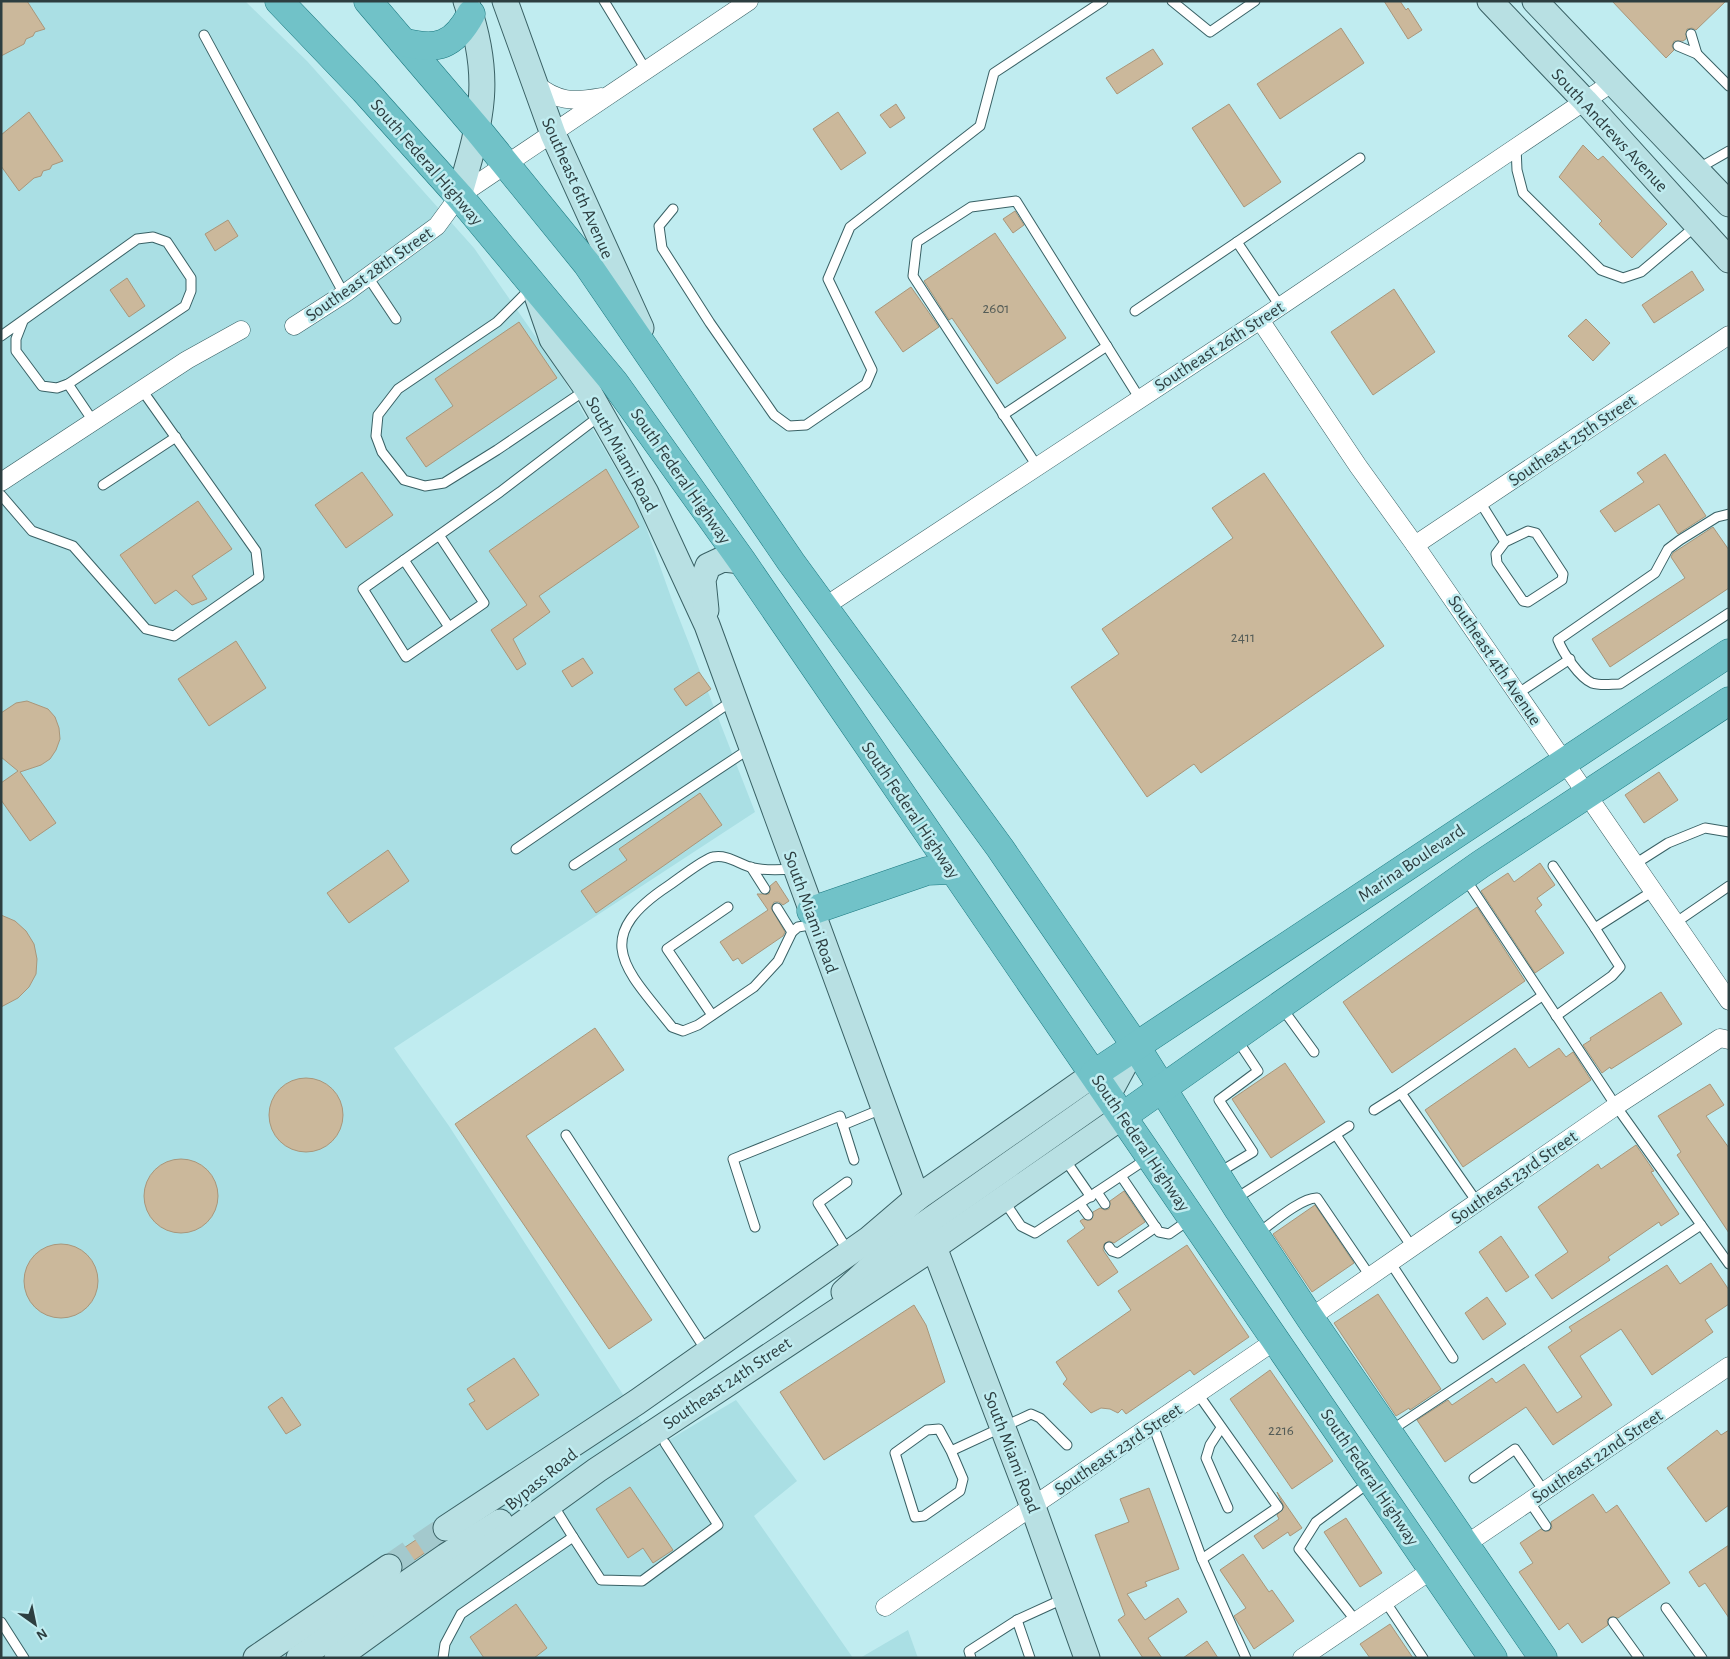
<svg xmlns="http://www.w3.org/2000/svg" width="1730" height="1659" viewBox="0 0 1730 1659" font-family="'Alegreya Sans',sans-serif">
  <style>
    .built { fill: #aadfe4 }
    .building { fill: #cbb89b; stroke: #a9967a }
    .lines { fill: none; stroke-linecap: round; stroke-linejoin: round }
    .secondary-tunnel { stroke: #a3c9cd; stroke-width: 25; stroke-dasharray: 25 12; stroke-linecap: butt }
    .lane-casing { stroke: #396165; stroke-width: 11 }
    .street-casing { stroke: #396165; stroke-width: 19 }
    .secondary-casing { stroke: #396165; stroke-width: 27 }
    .primary-casing { stroke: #1b7980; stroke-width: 29 }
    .lane { stroke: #fff; stroke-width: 9 }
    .street { stroke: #fff; stroke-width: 18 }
    .secondary { stroke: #b8e0e3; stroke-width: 25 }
    .primary { stroke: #71c2c8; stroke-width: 28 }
    .labels { text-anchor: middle; stroke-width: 5; stroke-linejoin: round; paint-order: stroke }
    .number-label { font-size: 15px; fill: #545c57 }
    .street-label { font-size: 18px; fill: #2d3e40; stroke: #c0ecf0 }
  </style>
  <rect width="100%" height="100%" fill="#c0ecf0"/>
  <g class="built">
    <polygon points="1,1 245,1 307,61 474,248 554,363 640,510 672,600 755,812 394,1048 449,1126 657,1447 736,1400 797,1481 754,1516 853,1658 1,1658"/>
    <polygon points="908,1630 918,1658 860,1658"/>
  </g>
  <g class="building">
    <polygon points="1,1 27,1 45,29 35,32 33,36 26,39 24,44 1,56"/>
    <polygon points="1384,1 1400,1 1406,10 1408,8 1422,30 1408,39"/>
    <polygon points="1612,1 1726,1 1696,30 1692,28 1687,29 1686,39 1683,41 1674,41 1672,46 1674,50 1666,58"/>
    <polygon points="1341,28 1364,63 1280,119 1257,84"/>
    <polygon points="1153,49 1163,64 1117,94 1106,78"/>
    <polygon points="896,104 905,118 890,128 880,115"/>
    <polygon points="1229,104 1281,182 1244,207 1192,128"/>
    <polygon points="29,112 63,161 52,165 50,169 43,171 41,176 34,178 19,191 1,166 1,135"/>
    <polygon points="838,112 866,153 841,170 813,129"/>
    <polygon points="1583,145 1598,160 1603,156 1667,224 1632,258 1599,224 1602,221 1559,177"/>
    <polygon points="1015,211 1024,225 1013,233 1003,219"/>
    <polygon points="228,220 238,236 215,251 205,234"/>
    <polygon points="995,233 1066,338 997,384 952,318 949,320 924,281"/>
    <polygon points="1692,271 1704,290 1654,323 1642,305"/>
    <polygon points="127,278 145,306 129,317 110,290"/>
    <polygon points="911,287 939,327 903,352 875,312"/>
    <polygon points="1394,289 1435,352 1373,395 1331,332"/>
    <polygon points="1586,319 1610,343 1593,361 1568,336"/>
    <polygon points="519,322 557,378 426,467 406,438 453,406 435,379"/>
    <polygon points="1665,454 1706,516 1678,534 1659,504 1615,532 1600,511 1644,482 1637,473"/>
    <polygon points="606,469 639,527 539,596 550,612 513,639 526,664 517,670 491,630 527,605 489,551"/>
    <polygon points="362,472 393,515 346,548 315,505"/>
    <polygon points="1264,473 1384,646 1201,773 1194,764 1147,797 1071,687 1119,654 1102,629 1233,538 1212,508"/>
    <polygon points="198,501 232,549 192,576 207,599 192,605 176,590 155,604 120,555"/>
    <polygon points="1713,527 1729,550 1729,588 1610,667 1592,639 1685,578 1671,557 1673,553"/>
    <polygon points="236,641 266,688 209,726 178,679"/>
    <polygon points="583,658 593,673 572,687 562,671"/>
    <polygon points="699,672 711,689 686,706 674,689"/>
    <polygon points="27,701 48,709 55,717 59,728 60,739 56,750 50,759 41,765 20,772 56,823 30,841 1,800 1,783 18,771 1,757 1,713 16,703"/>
    <polygon points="1659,772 1678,800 1644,823 1625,795"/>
    <polygon points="700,793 722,825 596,913 581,891 627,860 619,849"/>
    <polygon points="388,850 409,881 349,923 327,893"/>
    <polygon points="1540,863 1555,885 1537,898 1542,905 1535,911 1564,953 1535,973 1481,891 1508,873 1514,882"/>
    <polygon points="776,881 789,901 783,905 779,902 774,902 771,908 785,932 783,936 742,964 738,958 733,961 720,942 768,910 757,894 769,894 770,886"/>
    <polygon points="1477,907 1525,981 1392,1073 1343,1002"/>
    <polygon points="1,915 15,921 26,931 34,944 37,959 36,974 29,987 18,998 1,1007"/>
    <polygon points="1661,992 1682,1024 1611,1069 1610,1067 1602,1073 1583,1045 1591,1040 1590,1038"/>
    <polygon points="595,1028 624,1070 526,1136 652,1320 609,1349 455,1124"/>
    <polygon points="1515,1048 1529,1068 1559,1048 1566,1057 1573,1052 1591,1080 1463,1167 1425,1110"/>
    <polygon points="1285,1063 1325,1122 1271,1158 1232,1099"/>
    <circle cx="306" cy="1115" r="37"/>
    <polygon points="1710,1084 1724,1105 1706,1116 1729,1148 1729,1233 1677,1155 1681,1152 1658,1116"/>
    <polygon points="1636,1145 1654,1171 1651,1172 1679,1214 1661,1226 1659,1222 1608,1257 1610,1260 1552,1299 1535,1275 1568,1252 1538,1207 1598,1164 1601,1169"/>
    <circle cx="181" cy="1196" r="37"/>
    <polygon points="1124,1191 1145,1222 1114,1243 1109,1241 1104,1244 1103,1250 1118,1272 1098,1286 1067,1241 1085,1228 1080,1221 1083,1219 1091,1220 1093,1212 1100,1208 1105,1210 1109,1209 1110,1201"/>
    <polygon points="1315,1205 1354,1263 1312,1292 1273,1234"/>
    <polygon points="1501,1236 1529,1277 1506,1292 1479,1252"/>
    <circle cx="61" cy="1281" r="37"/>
    <polygon points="1187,1245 1249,1337 1194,1375 1190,1370 1126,1414 1122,1409 1118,1413 1110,1409 1101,1408 1091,1413 1063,1384 1067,1379 1056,1362 1131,1310 1118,1291"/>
    <polygon points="1711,1263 1729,1290 1729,1304 1705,1320 1713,1332 1652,1375 1621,1329 1580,1356 1612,1405 1553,1445 1526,1407 1445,1462 1417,1420 1448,1400 1452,1405 1492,1378 1496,1383 1524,1364 1557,1413 1582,1397 1548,1347 1572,1331 1569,1327 1667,1265 1680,1284"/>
    <polygon points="1378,1294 1441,1389 1410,1410 1409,1408 1396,1416 1334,1323"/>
    <polygon points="1487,1297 1506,1324 1483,1340 1465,1313"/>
    <polygon points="914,1305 926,1325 945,1382 824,1460 780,1392"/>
    <polygon points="514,1358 539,1395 487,1430 469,1404 475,1401 467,1389"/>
    <polygon points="1270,1370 1333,1461 1292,1489 1230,1399"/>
    <polygon points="282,1397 301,1425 286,1434 268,1407"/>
    <polygon points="1717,1430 1721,1435 1729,1430 1729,1505 1706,1522 1667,1468"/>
    <polygon points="630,1487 673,1550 653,1563 643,1548 628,1558 596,1509"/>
    <polygon points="1149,1488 1179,1569 1145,1582 1147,1586 1127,1594 1145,1620 1178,1598 1187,1612 1148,1638 1162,1658 1143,1658 1118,1620 1125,1615 1095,1535 1129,1522 1120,1499"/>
    <polygon points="1277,1492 1302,1528 1290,1536 1288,1532 1263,1549 1254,1536 1279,1519 1277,1515 1284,1507"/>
    <polygon points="1593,1494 1606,1513 1617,1505 1670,1583 1618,1618 1610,1617 1607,1620 1608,1625 1582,1643 1568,1623 1559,1630 1519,1572 1533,1563 1520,1543 1541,1529 1549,1531 1552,1528 1551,1522"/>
    <polygon points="1346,1518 1382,1573 1360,1587 1324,1532"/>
    <polygon points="432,1529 434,1536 442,1541 403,1568 401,1559 395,1554"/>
    <polygon points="1729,1545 1729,1618 1705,1583 1699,1587 1689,1572"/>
    <polygon points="1243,1554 1269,1592 1272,1590 1294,1621 1254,1649 1234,1616 1246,1608 1220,1570"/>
    <polygon points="516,1604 547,1648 534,1658 484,1658 470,1637"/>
    <polygon points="1390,1624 1413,1658 1370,1658 1360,1644"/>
    <polygon points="1207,1641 1218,1658 1183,1658"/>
  </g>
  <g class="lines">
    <polyline class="secondary-tunnel" points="389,1567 446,1528"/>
    <g class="lane-casing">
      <g id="lane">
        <polyline points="604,1 646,70"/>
        <polyline points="1172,1 1210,32 1255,1"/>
        <polyline points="1691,34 1697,54"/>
        <polyline points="204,35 344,294"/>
        <polyline points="1678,46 1697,54 1729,86"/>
        <polyline points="1516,147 1517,170 1523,193 1601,270 1623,278 1641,272 1697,225"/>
        <polyline points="1699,168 1729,151"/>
        <polyline points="673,209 659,226 662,248 710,323 774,415 789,426 806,425 866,384 872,370 828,279 850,227 980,126 994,73 1103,1"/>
        <polyline points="368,277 396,319"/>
        <polyline points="532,287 497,322 398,389 378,415 376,436 382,452 404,480 425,486 444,483 497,450 587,389"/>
        <polyline points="1280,306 1237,242 1360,158"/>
        <polyline points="1135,311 1237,242"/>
        <polyline points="1,336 137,239 153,237 167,242 191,278 191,291 185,306 68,384 57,388 42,386 16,351 16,339 23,321"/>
        <polyline points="68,384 93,421"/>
        <polyline points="1003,415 1107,346"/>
        <polyline points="1037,466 913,276 917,242 971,207 1016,201 1140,399"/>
        <polyline points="103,485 176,437"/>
        <polyline points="1,495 32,531 73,546 146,629 174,636 259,577 256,551 142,390"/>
        <polyline points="1480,502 1505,542 1496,554 1497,563 1523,601 1528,602 1562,580 1563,574 1536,533 1528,531 1505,542"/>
        <path d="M1729 514 1717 517 1680 540 1668 549 1655 573 1558 640C1563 653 1579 677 1592 683 1601 686 1611 684 1620 684L1729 613"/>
        <polyline points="439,535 484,603 406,657 363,589 500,492 601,415"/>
        <polyline points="404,560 449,627"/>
        <polyline points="1517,694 1570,659"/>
        <polyline points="516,849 732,701"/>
        <polyline points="1635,864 1668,843 1705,828 1729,832"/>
        <polyline points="574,865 749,749"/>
        <polyline points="1553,866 1595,928 1653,891"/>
        <polyline points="751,867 765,889"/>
        <path d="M795 869C781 870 767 871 753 868 740 865 728 854 713 857 705 858 677 880 668 886 588 939 627 970 672 1027L683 1031 698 1025 754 987 778 961 792 932 798 927 815 924"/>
        <polyline points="1465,878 1616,1106 1729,1264"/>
        <polyline points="777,908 792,932"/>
        <polyline points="1675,923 1729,886"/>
        <polyline points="1282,1008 1314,1052"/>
        <polyline points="712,1015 667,949 728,907"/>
        <polyline points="1556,1016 1612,976 1620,967 1595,928"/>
        <polyline points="1401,1093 1542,996"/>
        <polyline points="1374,1110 1401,1093 1477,1202"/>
        <polyline points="843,1125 854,1160"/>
        <polyline points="566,1135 707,1352"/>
        <polyline points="1336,1135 1412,1247"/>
        <polyline points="1064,1158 1091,1197"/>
        <polyline points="1218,1173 1253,1152 1219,1100 1258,1071 1236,1038"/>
        <polyline points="1121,1176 1159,1232 1169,1234 1189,1220"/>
        <polyline points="847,1182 818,1203 848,1251"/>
        <polyline points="1097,1192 1105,1204"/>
        <polyline points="1235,1199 1349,1126"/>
        <polyline points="1004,1201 1021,1226 1035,1233 1148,1158"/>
        <polyline points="1080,1204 1088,1215"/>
        <polyline points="755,1227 733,1159 840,1116 843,1125 884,1108"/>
        <path d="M1257 1234C1271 1224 1302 1197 1317 1198L1370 1276"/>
        <polyline points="1109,1247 1112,1251 1118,1253 1156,1227"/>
        <polyline points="1390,1262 1453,1358"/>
        <polyline points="1198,1394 1278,1507 1202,1559"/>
        <polyline points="1153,1425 1202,1559 1246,1658"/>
        <polyline points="1221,1428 1210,1445 1206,1458 1228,1508"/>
        <polyline points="1390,1431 1701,1225"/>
        <polyline points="951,1451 939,1429 927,1430 895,1453 915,1517 924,1516 960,1491 963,1479 951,1451 1031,1414 1040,1418 1067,1445"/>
        <polyline points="1474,1478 1515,1449 1544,1491"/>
        <polyline points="1529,1501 1546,1526"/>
        <polyline points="573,1537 601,1580 642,1581 718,1525 665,1443"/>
        <polyline points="1385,1601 1423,1658"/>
        <polyline points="1666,1608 1702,1658"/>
        <polyline points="1017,1620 1030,1658"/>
        <polyline points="1356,1621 1299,1549 1316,1522 1370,1482"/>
        <polyline points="1,1622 24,1658"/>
        <polyline points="1613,1622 1639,1658"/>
        <polyline points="443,1658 445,1644 461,1614 573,1537 553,1505"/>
        <polyline points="971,1658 969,1651 1017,1620 1063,1599"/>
      </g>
    </g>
    <g class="street-casing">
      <g id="street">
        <path d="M534 83C558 102 572 102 601 97"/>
        <polyline points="1260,320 1358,466 1415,545 1729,1001"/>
        <polyline points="294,326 344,294 437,226 459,196 749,1"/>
        <polyline points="1,482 187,360 241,330"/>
        <polyline points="1415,545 1729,335"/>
        <polyline points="824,607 1260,320 1613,82"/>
        <polyline points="1310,1318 1616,1106 1720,1038 1729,1040"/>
        <polyline points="1465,1545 1729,1366"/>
        <polyline points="885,1607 1276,1340"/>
        <polyline points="1302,1658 1433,1569"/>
      </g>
    </g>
    <g class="secondary-casing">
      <g id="secondary">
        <polyline points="505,1 553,134 641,328"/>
        <polyline points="1490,1 1585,101 1729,260"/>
        <polyline points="1535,1 1729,204"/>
        <path d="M459 196C481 120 494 80 466 1"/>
        <polyline points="535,290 552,339 587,389 646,493 707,625 917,1198"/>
        <polyline points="706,610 703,580 708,566 723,559 742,561"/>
        <polyline points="934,1247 1033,1507 1087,1658"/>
        <polyline points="844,1292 895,1245 1108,1095 1135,1045"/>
        <polyline points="446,1528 637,1402 869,1239 917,1198 1094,1074"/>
        <polyline points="256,1658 389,1567"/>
        <polyline points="299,1658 446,1556 500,1522"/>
        <polyline points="337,1658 597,1470 934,1247 1123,1116"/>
      </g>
    </g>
    <g class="primary-casing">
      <g id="primary">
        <polyline points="279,1 364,90 459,196 614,382 742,561 1493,1658"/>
        <polyline points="368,1 478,130 587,264 791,562 1000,848 1135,1045 1238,1209 1310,1318 1543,1658"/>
        <path d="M403 42C437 51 454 46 471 14"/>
        <polyline points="811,911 927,871 952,870"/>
        <polyline points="1094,1074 1729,653"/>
        <polyline points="1123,1116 1481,864 1729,701"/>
      </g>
    </g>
    <use href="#lane" class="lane"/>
    <use href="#street" class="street"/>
    <use href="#secondary" class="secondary"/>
    <use href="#primary" class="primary"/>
  </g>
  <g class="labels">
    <g class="number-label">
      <text x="996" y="313">2601</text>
      <text x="1243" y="642">2411</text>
      <text x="1281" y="1435">2216</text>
    </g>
    <g class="street-label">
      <text transform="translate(1610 130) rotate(47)" y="6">South Andrews Avenue</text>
      <text transform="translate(427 162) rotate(49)" y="6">South Federal Highway</text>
      <text transform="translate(578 188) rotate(66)" y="6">Southeast 6th Avenue</text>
      <text transform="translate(369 274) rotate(-35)" y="6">Southeast 28th Street</text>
      <text transform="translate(1219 346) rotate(-33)" y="6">Southeast 26th Street</text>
      <text transform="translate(1572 440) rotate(-34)" y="6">Southeast 25th Street</text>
      <text transform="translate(622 454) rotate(61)" y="6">South Miami Road</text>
      <text transform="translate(681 476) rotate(55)" y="6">South Federal Highway</text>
      <text transform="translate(1495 660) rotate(56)" y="6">Southeast 4th Avenue</text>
      <text transform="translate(911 810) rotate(56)" y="6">South Federal Highway</text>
      <text transform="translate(1411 863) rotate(-34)" y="6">Marina Boulevard</text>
      <text transform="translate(811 912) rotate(70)" y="6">South Miami Road</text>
      <text transform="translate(1141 1143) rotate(56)" y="6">South Federal Highway</text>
      <text transform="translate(1514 1177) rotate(-35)" y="6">Southeast 23rd Street</text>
      <text transform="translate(727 1383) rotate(-34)" y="6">Southeast 24th Street</text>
      <text transform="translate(1118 1449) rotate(-34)" y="6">Southeast 23rd Street</text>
      <text transform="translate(1012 1452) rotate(69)" y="6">South Miami Road</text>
      <text transform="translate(1597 1456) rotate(-34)" y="6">Southeast 22nd Street</text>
      <text transform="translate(1370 1477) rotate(56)" y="6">South Federal Highway</text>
      <text transform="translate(541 1479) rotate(-39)" y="6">Bypass Road</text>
    </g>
  </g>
  <rect width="1730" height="1659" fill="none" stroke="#2d3e40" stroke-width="5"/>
  <g transform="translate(35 1624) rotate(147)" stroke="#c0ecf0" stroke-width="4" paint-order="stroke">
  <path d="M0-4L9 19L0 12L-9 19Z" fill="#2d3e40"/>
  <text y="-8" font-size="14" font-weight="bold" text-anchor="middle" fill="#2d3e40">N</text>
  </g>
</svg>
